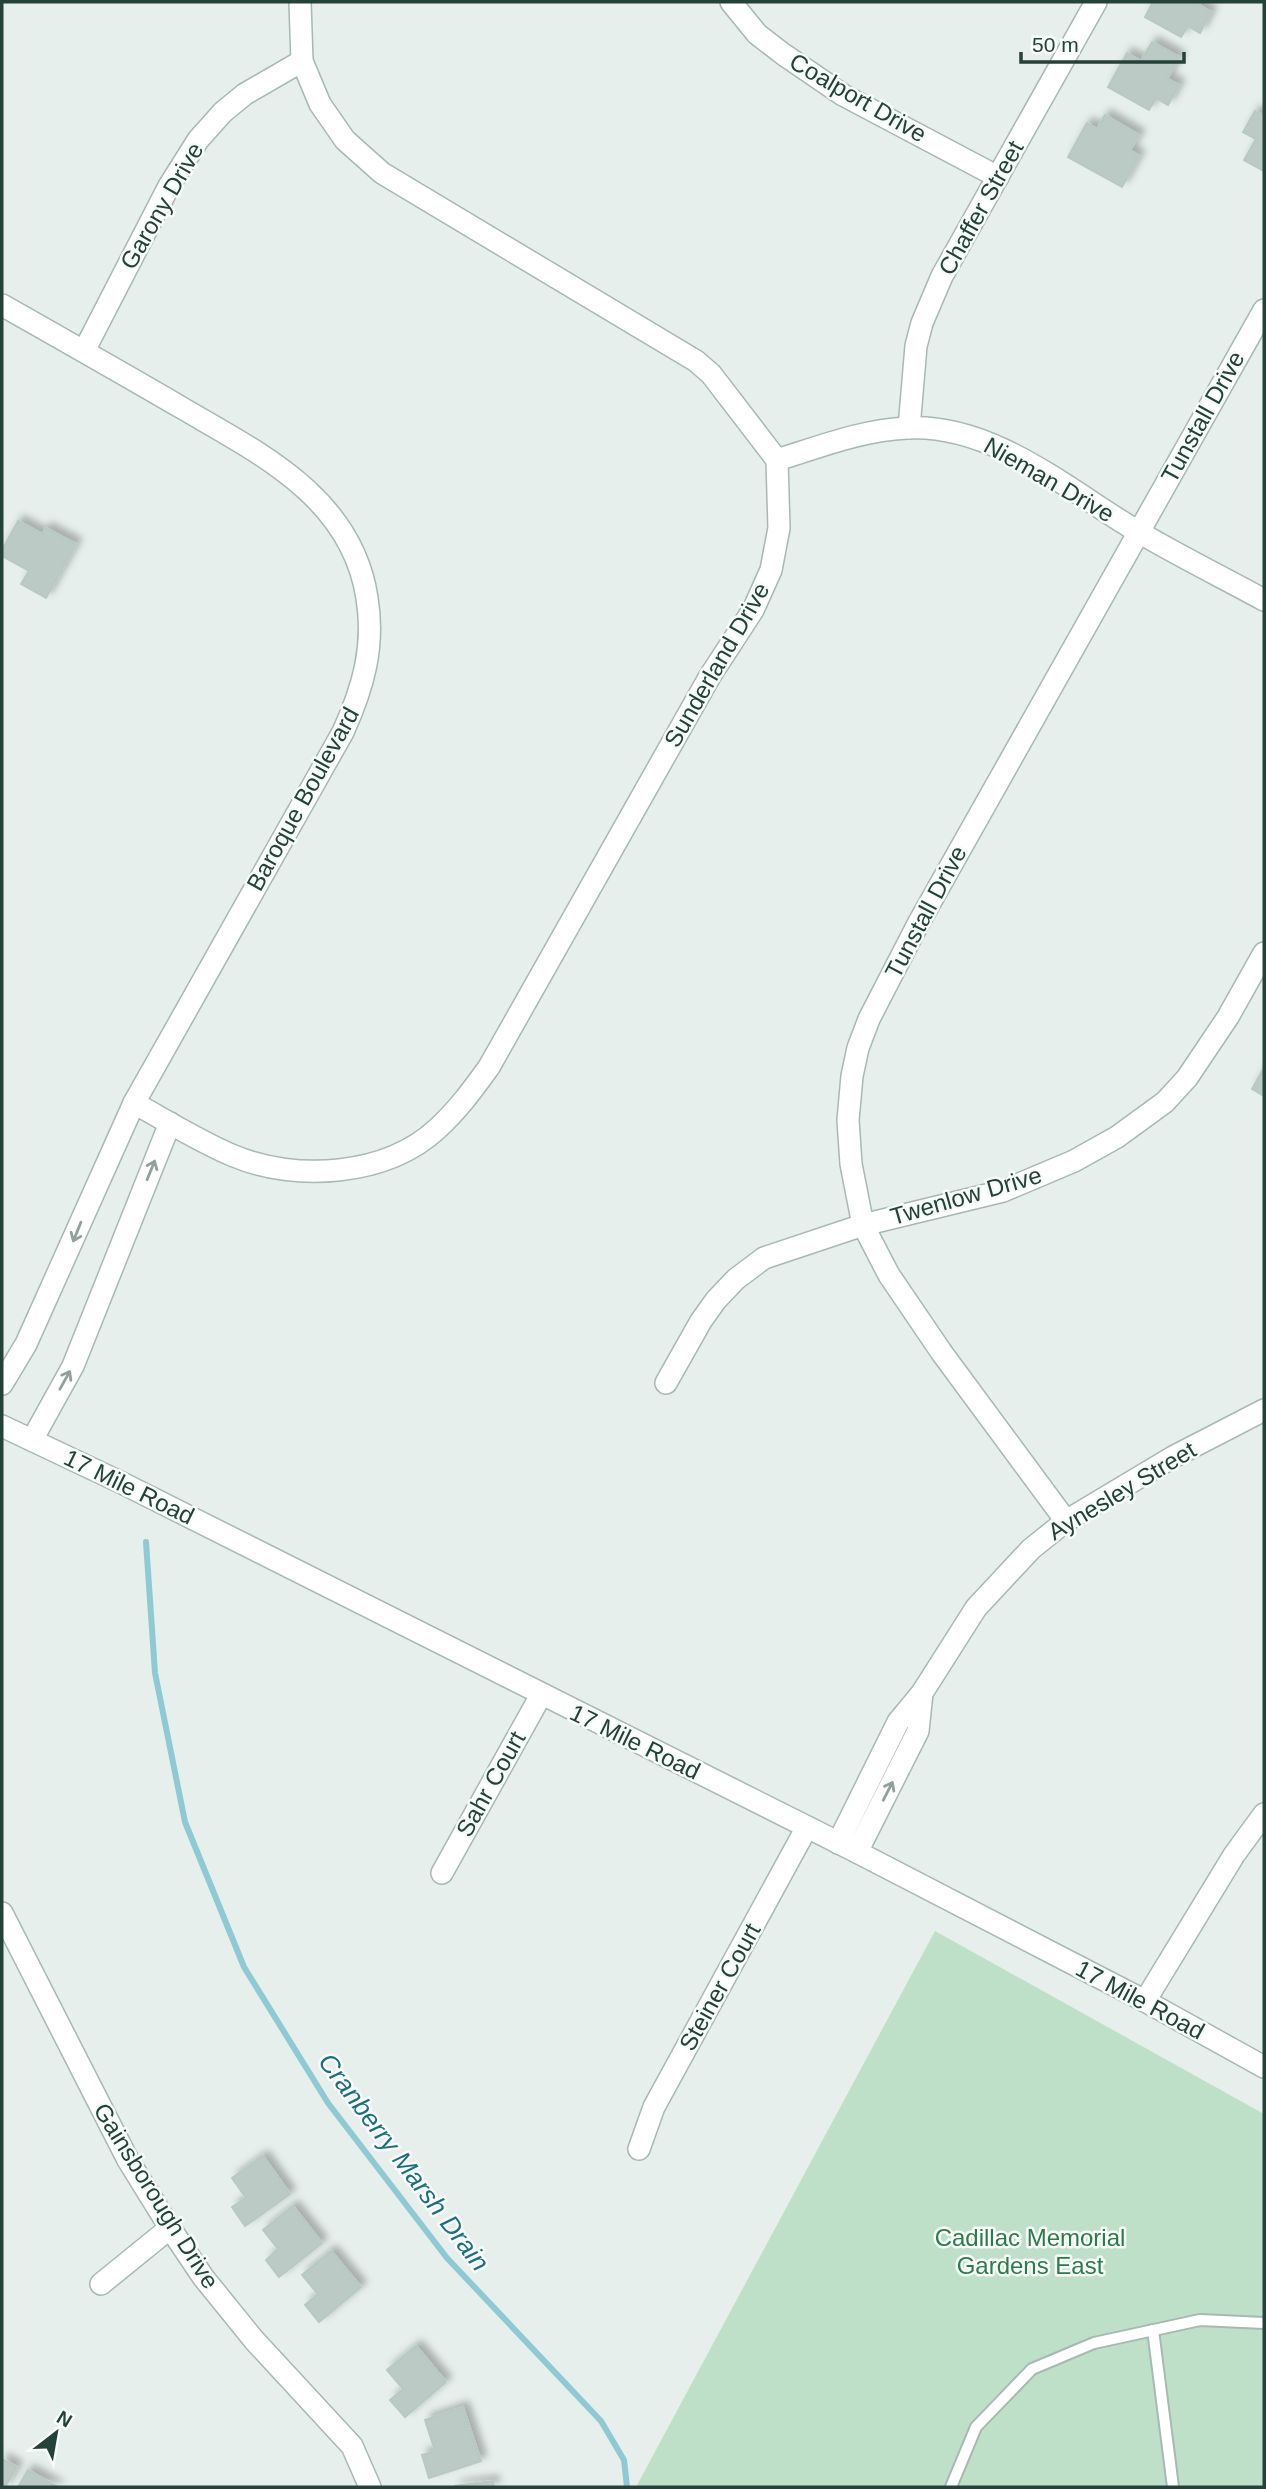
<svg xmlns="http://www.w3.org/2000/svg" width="1266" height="2489" viewBox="0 0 1266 2489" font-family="Helvetica,sans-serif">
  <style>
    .green { fill: #bfe0c8 }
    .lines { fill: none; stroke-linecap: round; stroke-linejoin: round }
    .stream { stroke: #8ec9d4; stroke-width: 6 }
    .building { fill: #bbcac4; stroke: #b8c9c2; stroke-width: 2; filter: url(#shadow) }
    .lane-casing { stroke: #a8b8b2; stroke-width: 14 }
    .street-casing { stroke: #a8b8b2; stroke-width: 24 }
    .lane { stroke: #fff; stroke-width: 10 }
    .street { stroke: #fff; stroke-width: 21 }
    .oneway { stroke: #92a09c }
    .labels { text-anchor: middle; stroke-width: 5; stroke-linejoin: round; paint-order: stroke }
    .street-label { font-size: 24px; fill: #24423a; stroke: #f7fbf9 }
    .park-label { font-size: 24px; fill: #2d7a4b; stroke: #f7fbf9 }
    .water-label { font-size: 26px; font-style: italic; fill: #1c6f80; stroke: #f7fbf9 }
  </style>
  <defs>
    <filter id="shadow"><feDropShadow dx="5.5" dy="-5.5" stdDeviation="3.5" flood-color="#0004"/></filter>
  </defs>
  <rect width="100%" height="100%" fill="#e6efeb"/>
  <polygon class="green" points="935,1931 1264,2114 1264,2487 636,2487"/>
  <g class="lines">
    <polyline class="stream" points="146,1542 155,1673 185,1822 244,1967 328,2103 447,2258 601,2421 624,2460 627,2487"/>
  </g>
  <g class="building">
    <polygon points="1153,2 1201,2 1199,5 1211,12 1200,33 1188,26 1181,37 1145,17"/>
    <polygon points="1152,42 1179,57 1167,79 1179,85 1168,105 1156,98 1149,110 1108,87 1127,53 1141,61"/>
    <polygon points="1255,111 1264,116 1264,171 1244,160 1256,139 1243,132"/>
    <polygon points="1105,115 1139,135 1130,150 1139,156 1122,187 1068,157 1087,123 1097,129"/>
    <polygon points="18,521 42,534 46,528 76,544 46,598 21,584 29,571 2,556 2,550"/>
    <polygon points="1264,1068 1264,1096 1252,1089"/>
    <polygon points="263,2156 290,2194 245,2226 232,2207 246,2198 232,2178"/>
    <polygon points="293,2206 322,2243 279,2277 266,2260 278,2249 263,2230"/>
    <polygon points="331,2251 361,2287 319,2322 305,2305 318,2294 302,2275"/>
    <polygon points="416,2346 446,2382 405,2417 390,2400 403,2389 387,2370"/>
    <polygon points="463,2407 481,2461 429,2478 422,2455 435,2451 425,2420"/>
    <polygon points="2,2459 17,2467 5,2487 2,2487"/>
    <polygon points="28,2470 58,2487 18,2487"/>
    <polygon points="493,2481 494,2487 455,2487 455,2486"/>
  </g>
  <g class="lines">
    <g class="lane-casing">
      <g id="lane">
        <polyline points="1153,2330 1173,2487"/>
        <polyline points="951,2487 976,2427 1032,2369 1094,2343 1200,2320 1264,2323"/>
      </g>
    </g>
    <g class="street-casing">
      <g id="street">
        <polyline points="731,2 757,34 783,54 843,95 998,177"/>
        <path d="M2 305C62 339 122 373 182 408 261 454 352 498 367 598 375 647 363 688 343 732L134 1103 26 1344 2 1384"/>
        <polyline points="84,351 169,186 198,140 223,112 245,94 302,61"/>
        <polyline points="909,428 916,346 922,323 942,276 1096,2"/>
        <path d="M777 460C819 447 862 430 907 428 992 423 1068 490 1137 531 1179 556 1222 577 1264 600"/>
        <path d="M134 1103C167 1121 200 1142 234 1156 296 1182 386 1176 437 1129 458 1110 473 1089 489 1067L710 676 753 610 771 570 779 528 777 460 711 374 696 361 382 173 345 140 320 104 302 61 300 2"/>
        <polyline points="666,1383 701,1321 716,1300 736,1279 764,1258 863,1225 1003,1191 1074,1161 1117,1137 1165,1102 1187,1078 1228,1017 1264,953"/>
        <polyline points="2,1426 122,1483 857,1852 1145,2001 1264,2067"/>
        <polyline points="32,1440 73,1366 170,1123"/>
        <polyline points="1066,1521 942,1353 889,1275 863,1225 851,1164 848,1120 852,1076 858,1048 869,1019 918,924 1264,310"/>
        <polyline points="922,1693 976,1608 1031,1549 1066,1521 1173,1457 1264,1410"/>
        <polyline points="838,1843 898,1722 922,1693 918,1731 857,1852"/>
        <polyline points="442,1873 541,1695"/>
        <polyline points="2,1913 128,2160 170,2228 203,2277 254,2340 352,2446 370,2487"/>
        <polyline points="1145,2001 1234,1855 1264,1814"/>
        <polyline points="639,2149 654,2107 807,1827"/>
        <polyline points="101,2284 170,2228"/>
      </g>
    </g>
    <use href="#lane" class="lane"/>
    <use href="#street" class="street"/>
  </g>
  <defs><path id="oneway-shaft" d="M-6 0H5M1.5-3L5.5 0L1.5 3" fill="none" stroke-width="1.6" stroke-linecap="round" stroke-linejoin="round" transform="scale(1.75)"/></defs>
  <g class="oneway">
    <use href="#oneway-shaft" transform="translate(151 1170) rotate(-68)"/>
    <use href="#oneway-shaft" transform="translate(77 1232) rotate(112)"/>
    <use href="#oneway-shaft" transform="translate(65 1380) rotate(-61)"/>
    <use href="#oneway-shaft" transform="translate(888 1791) rotate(-63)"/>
  </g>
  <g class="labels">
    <g class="street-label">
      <text transform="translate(858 98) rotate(30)" y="8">Coalport Drive</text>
      <text transform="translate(162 206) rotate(-60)" y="8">Garony Drive</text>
      <text transform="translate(981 208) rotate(-61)" y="8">Chaffer Street</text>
      <text transform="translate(1203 417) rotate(-61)" y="8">Tunstall Drive</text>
      <text transform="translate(1049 480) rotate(30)" y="8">Nieman Drive</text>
      <text transform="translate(717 665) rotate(-60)" y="8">Sunderland Drive</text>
      <text transform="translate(303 799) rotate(-61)" y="8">Baroque Boulevard</text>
      <text transform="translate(926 912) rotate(-62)" y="8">Tunstall Drive</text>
      <text transform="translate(966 1196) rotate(-16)" y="8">Twenlow Drive</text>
      <text transform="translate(129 1487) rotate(26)" y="8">17 Mile Road</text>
      <text transform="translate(1122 1491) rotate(-31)" y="8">Aynesley Street</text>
      <text transform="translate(635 1742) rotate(26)" y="8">17 Mile Road</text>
      <text transform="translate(491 1784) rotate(-61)" y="8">Sahr Court</text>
      <text transform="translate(720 1987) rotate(-61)" y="8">Steiner Court</text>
      <text transform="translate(1140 2000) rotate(28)" y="8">17 Mile Road</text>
      <text transform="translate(156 2196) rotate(58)" y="8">Gainsborough Drive</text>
    </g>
    <g class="park-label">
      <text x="1030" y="2246">Cadillac Memorial<tspan x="1030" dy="28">Gardens East</tspan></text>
    </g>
    <g class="water-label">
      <text transform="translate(404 2162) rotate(53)" y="9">Cranberry Marsh Drain</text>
    </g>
  </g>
  <rect width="1266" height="2489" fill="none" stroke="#24423a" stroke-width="7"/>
  <g transform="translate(56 2433) rotate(31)" stroke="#f7fbf9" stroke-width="5" paint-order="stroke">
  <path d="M0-5L12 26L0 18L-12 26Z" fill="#24423a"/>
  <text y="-10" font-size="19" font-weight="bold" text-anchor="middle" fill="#24423a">N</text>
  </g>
  <path d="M1021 52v10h163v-10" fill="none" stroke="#24423a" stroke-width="3.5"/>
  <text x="1032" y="52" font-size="21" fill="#24423a" stroke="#f7fbf9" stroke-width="5" paint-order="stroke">50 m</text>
</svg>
